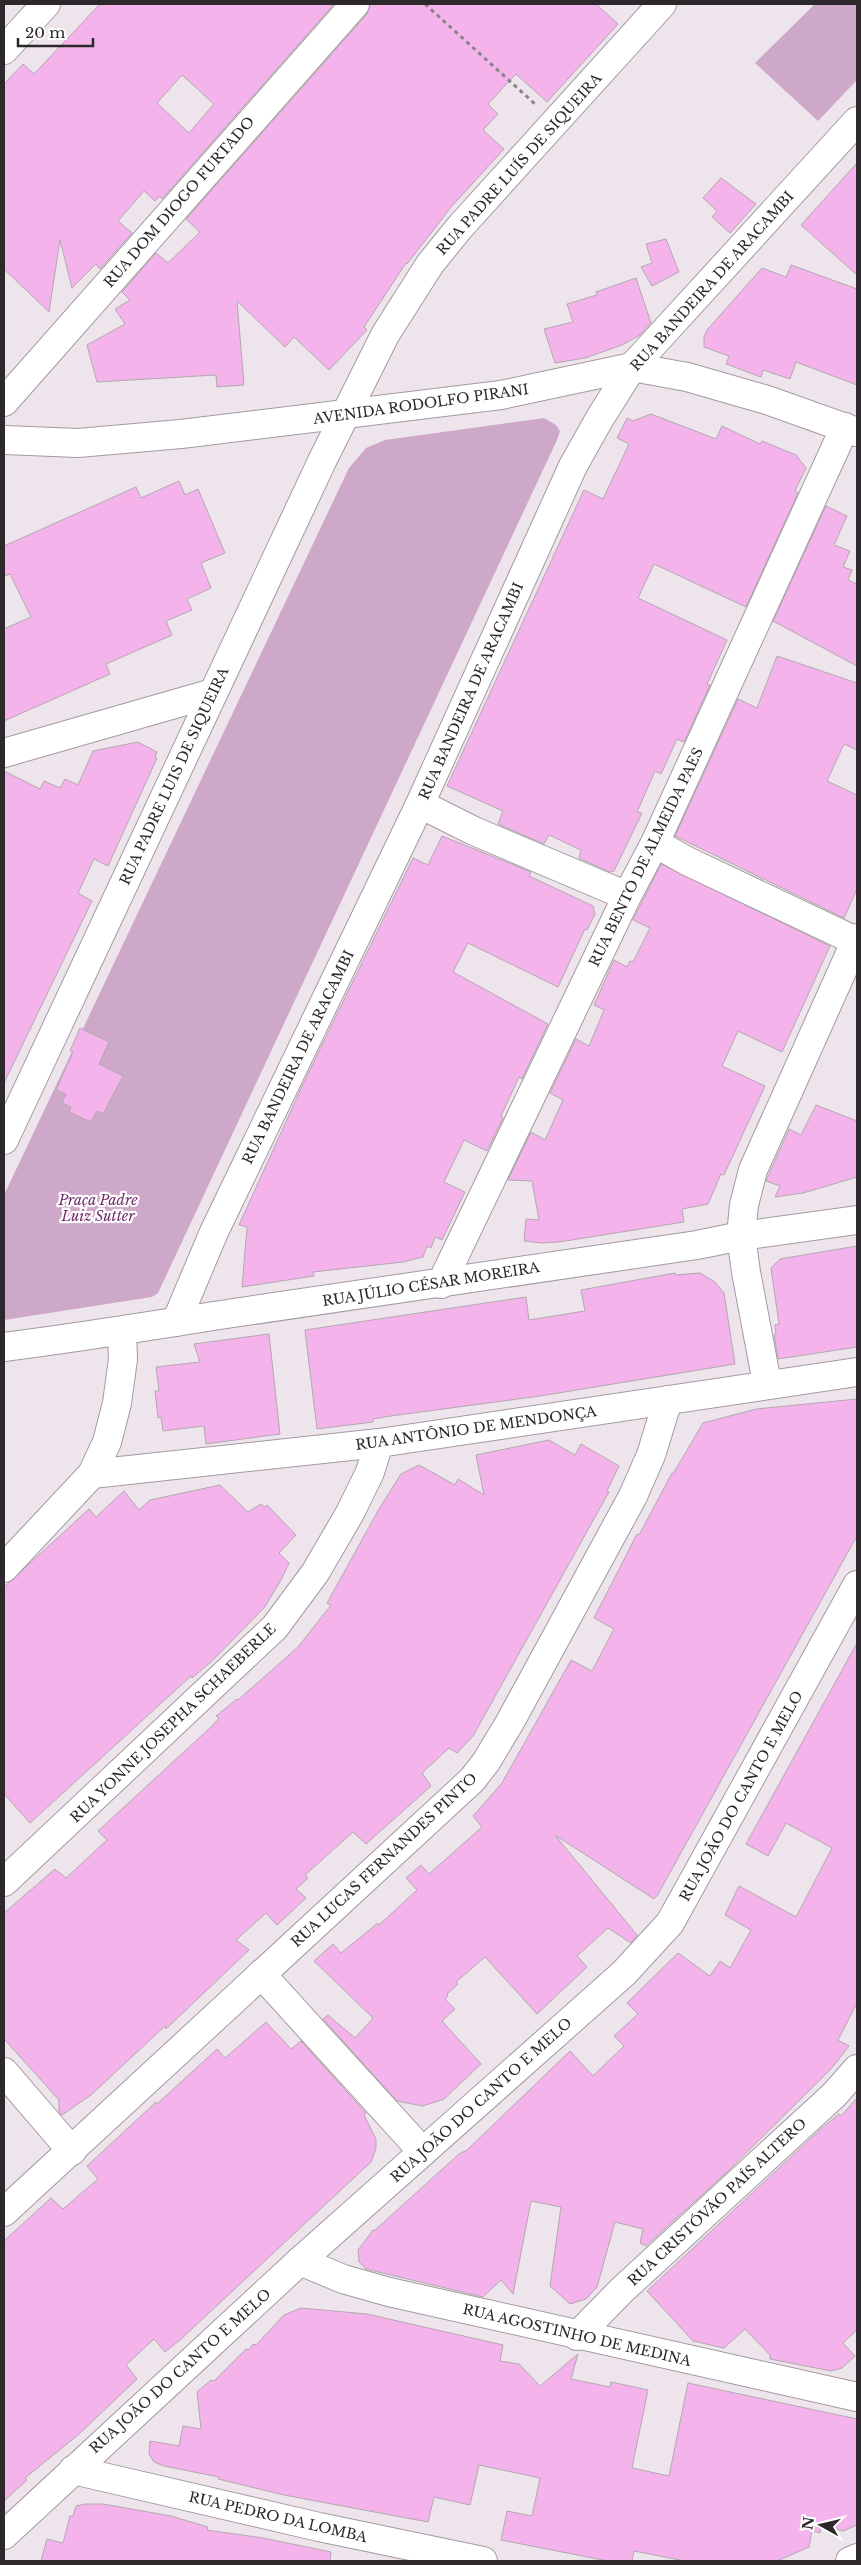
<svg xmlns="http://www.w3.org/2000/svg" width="861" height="2565" viewBox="0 0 861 2565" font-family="'Libre Baskerville',serif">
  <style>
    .green { fill: #cea8c8 }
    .building { fill: #f4b4eb; stroke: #b2a8b0; fill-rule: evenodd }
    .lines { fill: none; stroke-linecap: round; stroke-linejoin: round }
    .minor-casing { stroke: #a39aa1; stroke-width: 30 }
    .major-casing { stroke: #a39aa1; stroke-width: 30 }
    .path { stroke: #8a8388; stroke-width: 3; stroke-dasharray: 4 4; stroke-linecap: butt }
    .minor { stroke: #fff; stroke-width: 28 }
    .major { stroke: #fff; stroke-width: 28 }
    .labels { text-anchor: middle; stroke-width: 4.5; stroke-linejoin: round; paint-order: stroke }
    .street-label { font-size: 14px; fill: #2c282b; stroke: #fff }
    .park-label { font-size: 14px; font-style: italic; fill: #702869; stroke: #fff }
  </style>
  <rect width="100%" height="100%" fill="#eee4ec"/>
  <g class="green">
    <polygon points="815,4 857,4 857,80 818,121 755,63"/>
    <polygon points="544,418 556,425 560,431 557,440 158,1293 152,1297 4,1320 4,1195 349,468 366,448 385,440"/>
  </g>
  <g class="building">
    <path d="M100 4H334L162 199 160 196 155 201 144 191 118 221 132 233 100 269 96 264 72 288 60 240 49 312 4 269V84L23 64 34 74ZM182 75 214 104 189 133 157 103Z"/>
    <polygon points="370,4 596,4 618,24 547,102 516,74 488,104 498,114 483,130 504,149 452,206 407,264 406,263 364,327 367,330 329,370 294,337 285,347 237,301 244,385 217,387 216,375 97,382 87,345 125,324 115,309 130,300 122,292 156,253 168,263 200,232 186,219 367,14"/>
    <polygon points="857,163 857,275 801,225"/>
    <polygon points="721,178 756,204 730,233 712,217 717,211 703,198"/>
    <polygon points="666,239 679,272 652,286 641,267 652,263 646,244"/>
    <polygon points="791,265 857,289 857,385 796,362 790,379 763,370 761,377 726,364 729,356 704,347 704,337 707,330 762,268 786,277"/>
    <polygon points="636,278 651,323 640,335 622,345 585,358 555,363 544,329 573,322 567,304 597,295 596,292"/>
    <polygon points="651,414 716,439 722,426 760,444 762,441 796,455 806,468 795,491 798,493 746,607 654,564 638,598 727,640 707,684 710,685 684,742 677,739 661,774 655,771 637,812 642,813 614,871 610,872 579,858 581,850 549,835 544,844 498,824 503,811 447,786 584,490 603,499 629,444 617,438 627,418 633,421"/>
    <polygon points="179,481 185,495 198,489 225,553 201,563 211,588 187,599 192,610 166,621 172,635 106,664 110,674 4,721 4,629 31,617 10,574 4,576 4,546 136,487 141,498"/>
    <polygon points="826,506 847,516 834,545 850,551 843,567 852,570 848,580 857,584 857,666 773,621"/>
    <polygon points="777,656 857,683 857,750 844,744 827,781 857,795 857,889 844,918 675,836 738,699 757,708"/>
    <polygon points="138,742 157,752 155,757 157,758 108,866 94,859 78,893 92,901 4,1083 4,771 40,789 44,781 60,788 65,779 78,785 93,751"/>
    <polygon points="442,836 531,872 529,876 593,906 595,914 587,930 585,929 558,987 468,943 453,972 548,1024 522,1079 519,1077 501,1116 503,1118 487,1151 464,1140 444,1182 465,1192 442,1240 435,1237 431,1248 427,1246 423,1257 403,1262 313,1272 314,1276 242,1287 247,1227 239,1225 304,1082 413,858 428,865"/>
    <polygon points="661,864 830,946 782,1052 738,1031 722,1066 765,1086 724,1175 721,1174 708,1204 682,1209 684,1222 559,1242 542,1243 524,1241 526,1219 539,1220 532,1181 508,1180 531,1132 545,1140 563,1100 550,1093 576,1039 589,1046 604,1010 594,1005 614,960 627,967 630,961 633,962 650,928 633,920"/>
    <polygon points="80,1028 109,1042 99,1064 123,1076 103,1114 97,1111 91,1122 69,1112 71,1107 62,1103 66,1094 56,1090 73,1052 70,1051"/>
    <polygon points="816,1105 857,1121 857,1177 803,1193 775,1197 780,1186 766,1181 789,1129 801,1135"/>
    <polygon points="857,1246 857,1347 778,1359 774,1334 776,1334 775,1325 779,1324 771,1268 780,1259"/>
    <polygon points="675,1273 675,1275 700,1273 715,1282 724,1293 735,1364 540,1396 391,1416 373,1419 373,1422 317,1429 305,1330 526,1297 529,1320 585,1311 581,1290"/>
    <polygon points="269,1334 280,1434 206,1444 204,1426 163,1431 161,1417 158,1418 155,1391 159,1391 156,1367 200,1362 194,1344"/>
    <polygon points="857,1399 857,1536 657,1896 654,1899 555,1835 637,1935 631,1943 608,1928 577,1956 587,1967 537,2014 485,1957 456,1982 458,1984 447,1994 448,1996 445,1999 455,2009 442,2021 481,2064 444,2099 423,2106 397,2101 323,2019 328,2015 355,2038 373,2018 314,1961 333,1944 341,1953 378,1923 379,1925 417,1890 406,1878 421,1865 429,1874 482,1827 473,1816 502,1783 571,1660 592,1671 614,1629 594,1618 637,1534 639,1535 672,1473 673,1474 703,1423 756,1409"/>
    <polygon points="549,1440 575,1455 581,1444 619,1466 607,1491 609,1492 473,1736 457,1753 449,1748 422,1773 431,1786 366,1844 353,1832 305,1875 308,1878 296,1889 306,1898 277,1925 266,1913 236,1940 249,1950 166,2029 165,2026 91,2095 62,2115 59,2112 59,2100 4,2039 4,1913 55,1869 66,1878 107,1840 98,1831 212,1726 219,1718 216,1716 237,1699 238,1700 298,1647 331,1605 327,1603 379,1509 401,1474 419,1465 455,1485 458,1479 484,1495 476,1455"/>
    <polygon points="220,1485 248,1512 261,1504 265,1507 267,1505 296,1535 279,1553 289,1563 281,1580 264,1608 211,1662 192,1678 191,1676 30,1823 4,1794 4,1587 89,1509 96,1517 124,1491 139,1510 150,1500"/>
    <polygon points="857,1643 857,2003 838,2040 849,2046 831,2069 727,2172 646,2246 640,2243 643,2229 615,2222 597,2287 586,2299 570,2304 550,2286 561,2207 531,2201 513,2294 501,2280 483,2297 366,2269 359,2262 358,2250 373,2230 374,2231 459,2154 467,2150 570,2051 593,2076 624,2046 614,2036 638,2014 627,2003 678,1953 710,1976 720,1961 730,1968 751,1930 725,1915 739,1886 796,1917 832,1848 786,1823 768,1856 746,1844"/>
    <polygon points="266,2022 291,2049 301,2041 366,2113 364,2115 376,2139 376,2148 371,2162 180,2340 165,2352 154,2339 126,2365 137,2379 78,2435 25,2478 27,2480 4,2501 4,2241 51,2198 63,2209 98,2179 87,2166 156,2102 157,2104 217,2049 225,2058"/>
    <polygon points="857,2098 857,2330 843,2343 855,2356 842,2368 831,2371 770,2359 770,2355 745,2329 724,2348 693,2341 647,2291 822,2128 839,2114 841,2116"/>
    <polygon points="301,2308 367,2314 503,2345 500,2361 519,2364 540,2386 578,2354 571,2379 610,2387 611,2382 648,2390 632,2468 669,2476 688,2383 857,2419 857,2525 843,2531 828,2527 828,2529 821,2528 820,2533 812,2531 809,2547 777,2561 685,2561 634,2551 632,2561 608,2561 501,2540 507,2511 532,2516 540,2478 479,2465 470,2505 434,2497 428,2522 284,2495 218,2479 219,2477 164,2466 154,2462 149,2454 150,2441 179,2446 183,2426 201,2429 197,2392 211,2380 214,2381 246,2349 249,2350 253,2344 256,2345 284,2315"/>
    <polygon points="85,2504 103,2504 171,2516 208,2527 207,2530 263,2538 331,2552 330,2561 41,2561 47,2539 63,2543 70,2516 73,2516 76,2506"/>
  </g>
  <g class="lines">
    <g class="minor-casing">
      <g id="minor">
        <polyline points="4,50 46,4"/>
        <polyline points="4,402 355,4"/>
        <polyline points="4,753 213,693"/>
        <polyline points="420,804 474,831 627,896"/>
        <polyline points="655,843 687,861 856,941"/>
        <polyline points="4,1140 323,459 385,335 430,264 460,227 662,4"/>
        <polyline points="441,1284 627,896 655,843 845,427"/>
        <polyline points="176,1322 214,1232 420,804 573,466 600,418 632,367"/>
        <path d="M4 1347C85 1337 166 1323 247 1311 397 1289 547 1267 697 1245L741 1236 857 1220"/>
        <polyline points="767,1383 746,1272 741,1236 744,1205 753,1170 857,938"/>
        <polyline points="92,1474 379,1443 857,1372"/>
        <polyline points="4,1568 92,1474 107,1442 117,1403 123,1359 122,1332"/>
        <polyline points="4,1882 275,1627 315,1573 350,1513 370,1472 379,1443"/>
        <polyline points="261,1974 423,2152"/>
        <polyline points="4,2072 72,2151"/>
        <polyline points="4,2212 472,1780 486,1762 510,1722 633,1496 651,1455 668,1400"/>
        <polyline points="300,2261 343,2279 389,2292 857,2397"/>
        <polyline points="577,2336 622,2290 834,2095 857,2069"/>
        <polyline points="73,2470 319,2527 483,2561"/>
        <polyline points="4,2535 300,2261 624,1973 670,1923 857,1585"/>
        <polyline points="850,2561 857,2558"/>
      </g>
    </g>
    <g class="major-casing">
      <g id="major">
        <polyline points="632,367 857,121"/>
        <polyline points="4,440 78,443 181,434 501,395 632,367 687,377 767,400 857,432"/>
      </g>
    </g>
    <polyline class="path" points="425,4 535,104"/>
    <use href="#minor" class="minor"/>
    <use href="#major" class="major"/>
  </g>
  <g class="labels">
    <g class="street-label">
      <text transform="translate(519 164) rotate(-48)" y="5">RUA PADRE LUÍS DE SIQUEIRA</text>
      <text transform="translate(179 202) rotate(-49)" y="5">RUA DOM DIOGO FURTADO</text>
      <text transform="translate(712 281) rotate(-48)" y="5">RUA BANDEIRA DE ARACAMBI</text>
      <text transform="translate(421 404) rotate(-8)" y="5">AVENIDA RODOLFO PIRANI</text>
      <text transform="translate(471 691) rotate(-66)" y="5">RUA BANDEIRA DE ARACAMBI</text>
      <text transform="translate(174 776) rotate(-65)" y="5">RUA PADRE LUIS DE SIQUEIRA</text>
      <text transform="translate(646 857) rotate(-64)" y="5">RUA BENTO DE ALMEIDA PAES</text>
      <text transform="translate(298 1057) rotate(-64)" y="5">RUA BANDEIRA DE ARACAMBI</text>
      <text transform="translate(431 1284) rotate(-9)" y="5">RUA JÚLIO CÉSAR MOREIRA</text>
      <text transform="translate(476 1428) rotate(-8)" y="5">RUA ANTÔNIO DE MENDONÇA</text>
      <text transform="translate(173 1723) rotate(-44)" y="5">RUA YONNE JOSEPHA SCHAEBERLE</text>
      <text transform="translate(741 1796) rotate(-61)" y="5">RUA JOÃO DO CANTO E MELO</text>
      <text transform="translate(384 1860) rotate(-43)" y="5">RUA LUCAS FERNANDES PINTO</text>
      <text transform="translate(481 2100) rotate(-42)" y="5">RUA JOÃO DO CANTO E MELO</text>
      <text transform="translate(717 2202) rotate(-43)" y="5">RUA CRISTÓVÃO PAÍS ALTERO</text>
      <text transform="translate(577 2335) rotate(13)" y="5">RUA AGOSTINHO DE MEDINA</text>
      <text transform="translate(180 2371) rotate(-42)" y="5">RUA JOÃO DO CANTO E MELO</text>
      <text transform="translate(278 2517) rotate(13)" y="5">RUA PEDRO DA LOMBA</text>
    </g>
    <g class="park-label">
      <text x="98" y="1205">Praça Padre<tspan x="98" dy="16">Luiz Sutter</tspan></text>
    </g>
  </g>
  <rect width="861" height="2565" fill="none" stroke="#2c282b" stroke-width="10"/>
  <g transform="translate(821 2525) rotate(278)" stroke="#ffffff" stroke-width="4" paint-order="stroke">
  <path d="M0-4L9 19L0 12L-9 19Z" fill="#2c282b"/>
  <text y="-8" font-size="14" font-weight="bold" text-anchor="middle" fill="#2c282b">N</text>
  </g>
  <path d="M18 38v8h75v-8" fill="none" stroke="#2c282b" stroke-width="2.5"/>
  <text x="25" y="38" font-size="15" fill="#2c282b" stroke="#ffffff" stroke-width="4" paint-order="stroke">20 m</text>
</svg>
